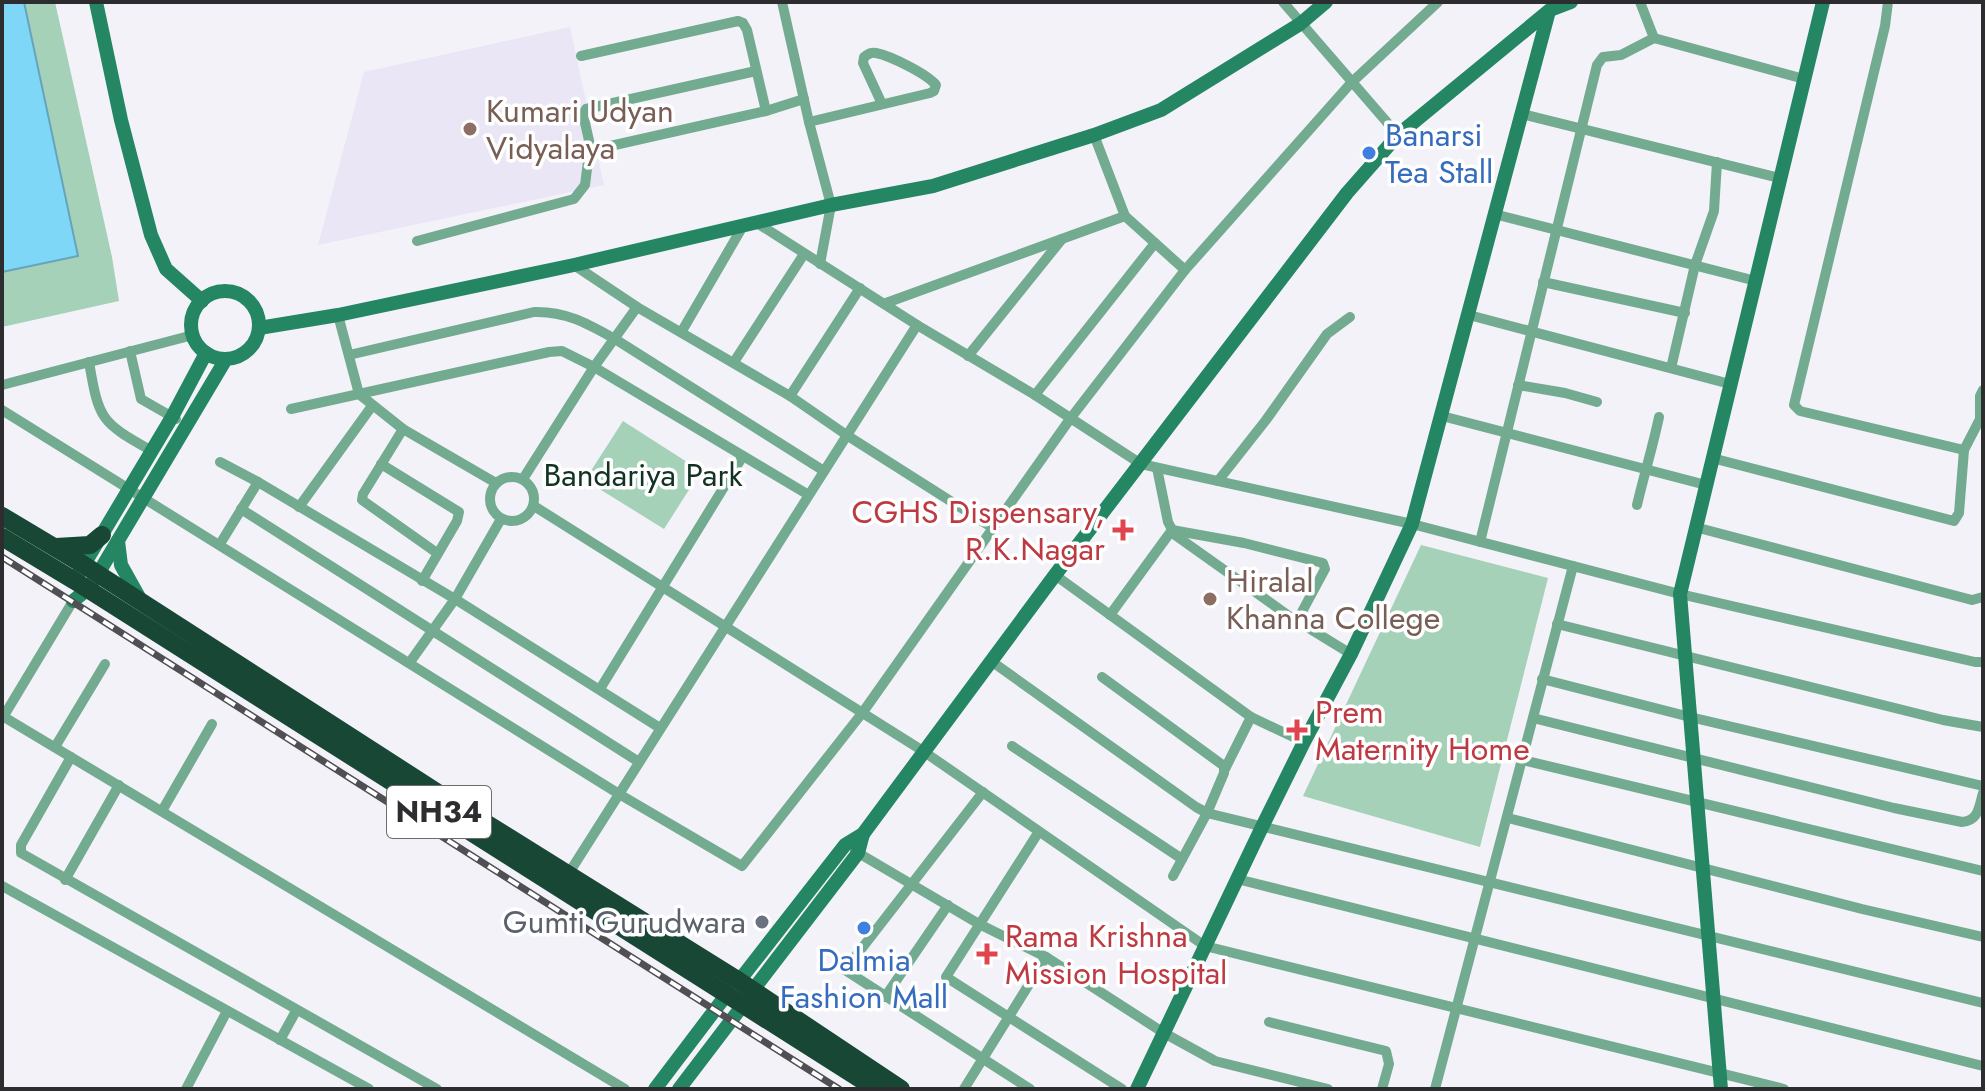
<svg xmlns="http://www.w3.org/2000/svg" width="1985" height="1091" viewBox="0 0 1985 1091" font-family="Jost,sans-serif">
  <style>
    .built { fill: #eae6f5 }
    .green { fill: #a4d1b7 }
    .water { fill: #7fd7f7; stroke: #66a4bb; stroke-width: 2 }
    .lines { fill: none; stroke-linecap: round; stroke-linejoin: round }
    .street { stroke: #73ab91; stroke-width: 10 }
    .secondary { stroke: #248662; stroke-width: 14 }
    .highway { stroke: #184835; stroke-width: 18 }
    .rail-casing { stroke: #504f53; stroke-width: 7 }
    .rail { stroke: #fff; stroke-width: 4; stroke-dasharray: 12; stroke-linecap: butt }
    .education-dot { fill: #8d6e63; stroke: #fff; stroke-width: 3 }
    .shop-dot { fill: #3f7fe0; stroke: #fff; stroke-width: 3 }
    .health-dot { fill: #e0444e; stroke: #fff; stroke-width: 3 }
    .worship-dot { fill: #6b7280; stroke: #fff; stroke-width: 3 }
    .labels { text-anchor: middle; stroke-width: 7; stroke-linejoin: round; paint-order: stroke }
    .shield { fill: #fff; stroke: #6c6b6d; stroke-width: 2 }
    .shield-label { font-size: 30px; font-weight: bold; fill: #2d2c2f }
    .education-label { font-size: 32px; fill: #785e54; stroke: #fff; text-anchor: start }
    .shop-label { font-size: 32px; fill: #366cbe; stroke: #fff; text-anchor: start }
    .park-label { font-size: 32px; fill: #123323; stroke: #fff }
    .health-label { font-size: 32px; fill: #be3a42; stroke: #fff; text-anchor: start }
    .worship-label { font-size: 32px; fill: #5b616d; stroke: #fff; text-anchor: end }
  </style>
  <rect width="100%" height="100%" fill="#f4f2f9"/>
  <polygon class="built" points="570,27 604,185 318,245 364,72"/>
  <g class="green">
    <polygon points="2,2 55,2 112,257 119,301 2,327"/>
    <polygon points="623,421 701,471 664,529 585,480"/>
    <polygon points="1421,545 1548,578 1480,847 1303,796"/>
  </g>
  <polygon class="water" points="2,2 24,2 78,256 2,272"/>
  <g class="lines">
    <g class="street">
      <polyline points="782,2 809,122 831,205 820,264"/>
      <polyline points="1283,2 1398,135"/>
      <polyline points="1640,2 1654,38 1804,79"/>
      <polyline points="1888,2 1885,26 1794,405 1800,411 1964,450"/>
      <polyline points="581,56 738,21 743,23 747,30 766,111 597,149 590,145 583,114 586,109 756,71"/>
      <polyline points="766,111 804,99"/>
      <polyline points="1522,114 1779,178"/>
      <path d="M809 122 930 93 934 91 936 85C927 74 891 56 876 53 870 52 869 54 864 57L863 63 882 104"/>
      <polyline points="1094,135 1125,216 1185,270"/>
      <polyline points="1494,214 1756,281"/>
      <polyline points="757,223 917,325 1035,395 1141,464 1412,524 1680,594 1975,662 1983,662"/>
      <polyline points="417,241 574,199 585,185 590,145"/>
      <polyline points="574,265 637,307 790,396 848,436 993,528"/>
      <polyline points="1543,282 1685,313"/>
      <polyline points="886,303 1125,216"/>
      <polyline points="338,315 359,394 403,429 496,483"/>
      <polyline points="1469,315 1730,384"/>
      <polyline points="682,331 743,226"/>
      <polyline points="130,351 141,399 176,419"/>
      <path d="M349 355 534 312C566 311 588 324 615 339L824 471"/>
      <polyline points="968,356 1062,239"/>
      <path d="M89 362C99 421 101 422 152 451"/>
      <polyline points="734,362 804,254"/>
      <polyline points="1671,368 1695,265 1714,211 1717,162"/>
      <polyline points="2,385 193,335"/>
      <polyline points="1518,385 1565,393 1597,402"/>
      <polyline points="1035,395 1155,243"/>
      <polyline points="790,396 860,288"/>
      <polyline points="291,409 549,352 562,351 594,367 807,494"/>
      <polyline points="2,410 619,794 742,866 863,712 1070,419 1185,270 1351,83 1438,2"/>
      <polyline points="1442,416 1706,485"/>
      <polyline points="403,429 363,494 362,500 437,553"/>
      <polyline points="1712,458 1954,521 1959,513 1964,450 1980,419 1980,396 1983,390"/>
      <polyline points="220,462 258,482"/>
      <polyline points="381,464 459,512 457,521 422,581"/>
      <polyline points="1157,468 1168,522 1175,535 1289,616 1351,654"/>
      <circle cx="512" cy="499" r="22"/>
      <polyline points="523,479 594,367 637,307"/>
      <polyline points="1218,481 1266,420 1327,334 1350,317"/>
      <path d="M1637 505C1644 475 1653 446 1659 417"/>
      <polyline points="534,506 923,751 1205,946 1784,1089"/>
      <polyline points="299,507 372,406"/>
      <polyline points="241,509 639,762"/>
      <polyline points="1695,527 1972,600 1983,597"/>
      <polyline points="1480,542 1597,65 1603,57 1621,55 1654,38"/>
      <polyline points="220,544 258,482 455,599 660,728"/>
      <polyline points="1055,575 1251,717 1304,742"/>
      <polyline points="1110,615 1172,530 1244,543 1323,563 1325,569 1297,621"/>
      <polyline points="1557,624 1943,720 1983,727"/>
      <polyline points="991,661 1196,807 1207,813 1983,1003"/>
      <polyline points="410,662 455,599 501,519"/>
      <polyline points="1102,677 1224,766 1224,773 1207,813 1173,876"/>
      <polyline points="1542,679 1690,717 1983,786"/>
      <polyline points="600,689 743,456"/>
      <polyline points="4,717 625,1089"/>
      <path d="M1533 718 1894 808 1962 822C1979 821 1979 806 1983 793"/>
      <polyline points="2,719 73,601"/>
      <polyline points="1012,746 1182,859"/>
      <polyline points="55,747 105,664"/>
      <polyline points="71,757 21,845 21,853 437,1089"/>
      <polyline points="1523,760 1983,871"/>
      <polyline points="1225,769 1251,717"/>
      <polyline points="983,792 845,970 1030,1089"/>
      <polyline points="162,811 212,724"/>
      <polyline points="1508,818 1862,909 1983,937"/>
      <polyline points="1038,833 946,977 1122,1089"/>
      <polyline points="855,851 979,924 1046,957 1164,1033 1215,1061 1328,1089"/>
      <polyline points="569,873 917,325"/>
      <polyline points="1237,879 1983,1066"/>
      <polyline points="65,880 119,785"/>
      <polyline points="2,886 369,1089"/>
      <polyline points="885,997 948,905"/>
      <polyline points="1269,1022 1386,1051 1389,1064 1382,1089"/>
      <polyline points="280,1040 296,1011"/>
      <polyline points="186,1089 227,1011"/>
      <polyline points="964,1089 1046,957"/>
      <polyline points="1435,1089 1573,566"/>
    </g>
    <g class="secondary">
      <polyline points="96,2 121,120 151,235 166,269 202,301"/>
      <circle cx="225" cy="325" r="34"/>
      <polyline points="259,328 338,315 574,265 831,205 933,186 1094,135 1161,110 1300,24 1326,2"/>
      <polyline points="118,541 121,565 140,599"/>
      <polyline points="79,573 172,417 206,353"/>
      <polyline points="73,601 88,589 98,574 226,359"/>
      <polyline points="739,981 845,845 863,834 1055,575 1347,193 1398,135 1550,10 1571,2"/>
      <polyline points="753,990 858,853 863,834"/>
      <polyline points="655,1089 727,994"/>
      <polyline points="679,1089 743,1005"/>
      <polyline points="1137,1089 1262,827 1304,742 1351,654 1412,524 1549,11"/>
      <polyline points="1721,1089 1680,594 1823,2"/>
    </g>
    <g class="highway">
      <polyline points="2,516 84,565 452,802 739,981 901,1089"/>
      <polyline points="2,537 75,581 876,1089"/>
      <polyline points="56,547 90,545 102,535"/>
    </g>
    <g class="rail-casing">
      <polyline id="rail" points="2,557 839,1089"/>
    </g>
    <use href="#rail" class="rail"/>
  </g>
  <g class="education-dot">
    <circle cx="470" cy="129" r="8"/>
    <circle cx="1210" cy="599" r="8"/>
  </g>
  <g class="shop-dot">
    <circle cx="1369" cy="153" r="8"/>
    <circle cx="864" cy="928" r="8"/>
  </g>
  <g class="health-dot">
    <path d="M1119 518h8v8h8v8h-8v8h-8v-8h-8v-8h8z"/>
    <path d="M1293 718h8v8h8v8h-8v8h-8v-8h-8v-8h8z"/>
    <path d="M983 942h8v8h8v8h-8v8h-8v-8h-8v-8h8z"/>
  </g>
  <circle class="worship-dot" cx="762" cy="922" r="8"/>
  <g class="labels">
    <rect class="shield" x="387" y="786" width="104" height="52" rx="6"/>
    <g class="shield-label">
      <text x="439" y="822">NH34</text>
    </g>
    <g class="education-label">
      <text x="486" y="122">Kumari Udyan<tspan x="486" dy="37">Vidyalaya</tspan></text>
      <text x="1226" y="592">Hiralal<tspan x="1226" dy="37">Khanna College</tspan></text>
    </g>
    <g class="shop-label">
      <text x="1385" y="146">Banarsi<tspan x="1385" dy="37">Tea Stall</tspan></text>
      <text x="864" y="971" text-anchor="middle">Dalmia<tspan x="864" dy="37">Fashion Mall</tspan></text>
    </g>
    <g class="park-label">
      <text x="643" y="486">Bandariya Park</text>
    </g>
    <g class="health-label">
      <text x="1105" y="523" text-anchor="end">CGHS Dispensary,<tspan x="1105" dy="37">R.K.Nagar</tspan></text>
      <text x="1315" y="723">Prem<tspan x="1315" dy="37">Maternity Home</tspan></text>
      <text x="1005" y="947">Rama Krishna<tspan x="1005" dy="37">Mission Hospital</tspan></text>
    </g>
    <g class="worship-label">
      <text x="746" y="933">Gumti Gurudwara</text>
    </g>
  </g>
  <rect width="1985" height="1091" fill="none" stroke="#2d2c2f" stroke-width="8"/>
</svg>
